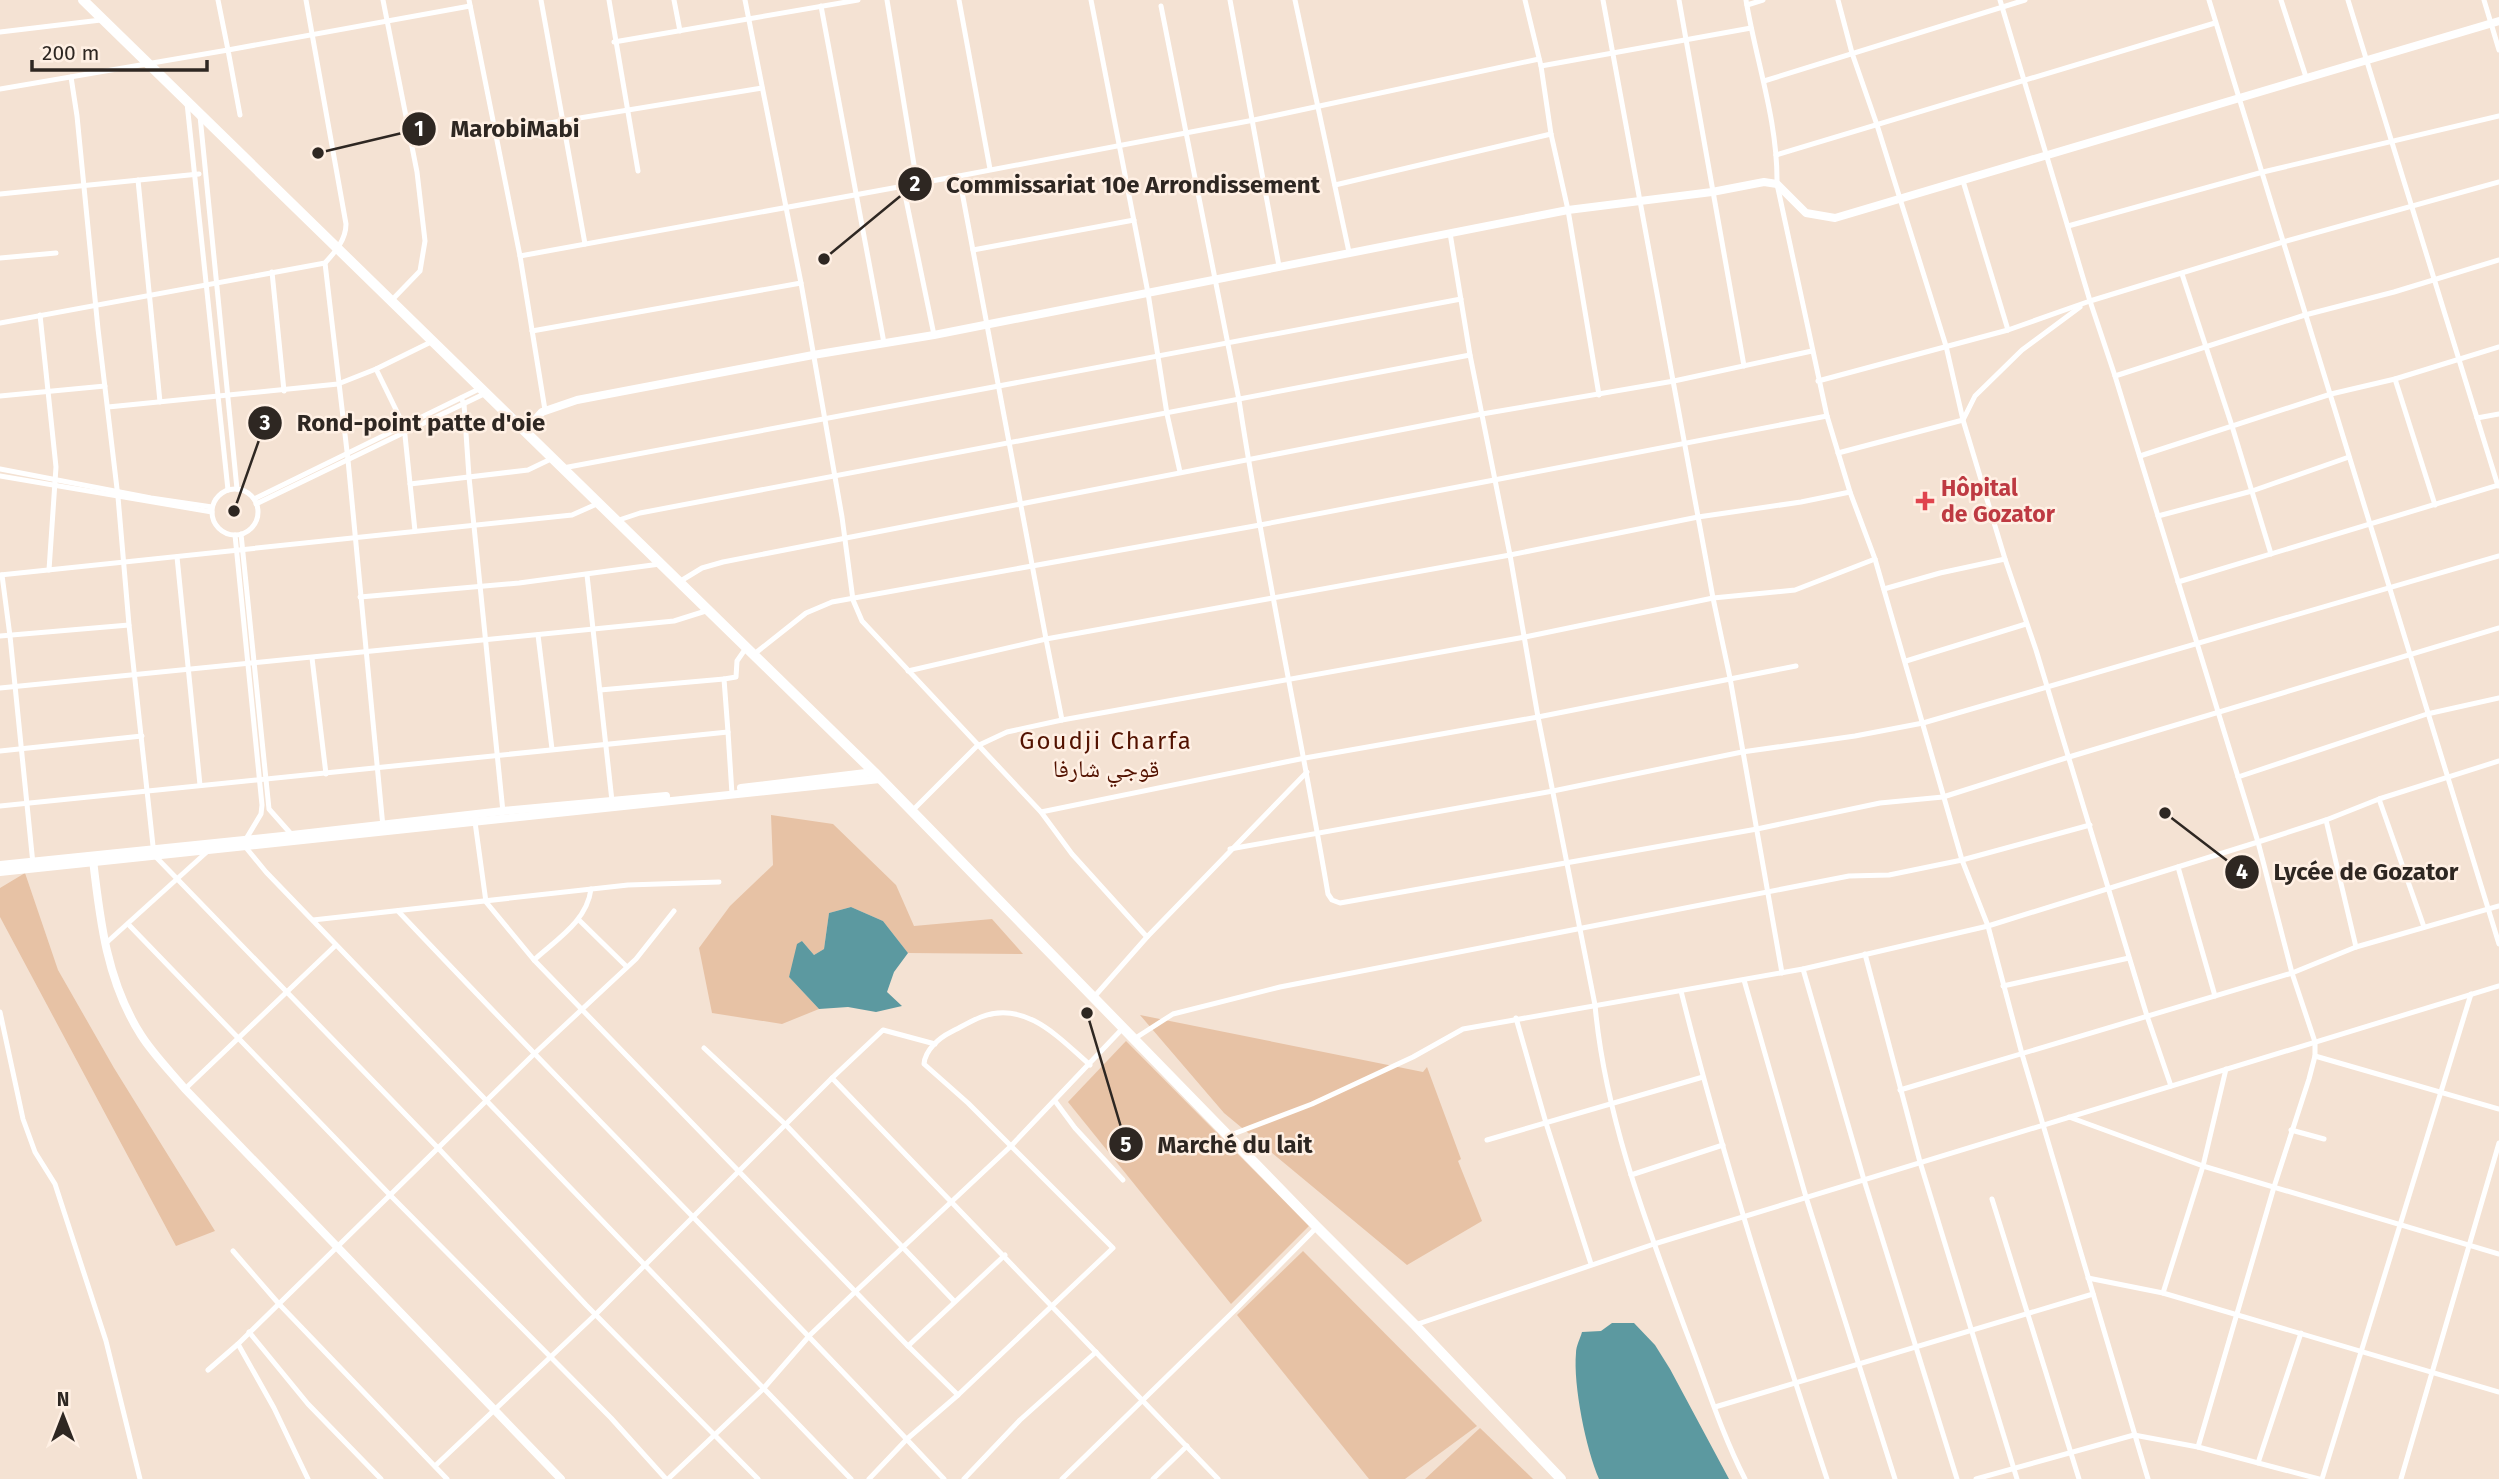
<svg xmlns="http://www.w3.org/2000/svg" width="2499" height="1479" viewBox="0 0 2499 1479" font-family="'Fira Sans','Noto Naskh Arabic',sans-serif">
  <style>
    .green { fill: #e7c2a5 }
    .water { fill: #5c99a0 }
    .lines { fill: none; stroke-linecap: round; stroke-linejoin: round }
    .street { stroke: #fff; stroke-width: 5 }
    .secondary { stroke: #fff; stroke-width: 8 }
    .highway { stroke: #fff; stroke-width: 10 }
    .health-dot { fill: #e0444e; stroke: #fff0e4; stroke-width: 2.5 }
    .labels { text-anchor: middle; stroke-width: 5; stroke-linejoin: round; paint-order: stroke }
    .health-label { font-size: 23px; font-weight: bold; fill: #be3a42; stroke: #fff0e4; text-anchor: start }
    .neighbourhood-label { font-size: 24px; letter-spacing: 2px; fill: #531200; stroke: #fff0e4 }
    .leader { fill: none; stroke: #2e2722; stroke-width: 2.5 }
    .callout-dot { fill: #2e2722; stroke: #fff0e4; stroke-width: 2.5 }
    .mark-label { font-size: 21px; text-anchor: middle; font-weight: bold; fill: #fff }
    .callout-label { font-size: 24px; text-anchor: middle; font-weight: bold; fill: #2e2722; stroke: #fff0e4; stroke-width: 5; stroke-linejoin: round; paint-order: stroke }
  </style>
  <rect width="100%" height="100%" fill="#f4e2d3"/>
  <g class="green">
    <polygon points="771,815 833,824 896,885 914,926 992,919 1023,954 908,953 883,921 851,907 829,913 824,949 814,955 802,941 789,977 819,1009 782,1024 712,1013 699,948 730,906 773,865"/>
    <polygon points="25,873 58,970 114,1068 215,1231 176,1246 0,917 0,888"/>
    <polygon points="1140,1015 1423,1072 1427,1067 1461,1159 1458,1161 1482,1221 1407,1265 1224,1113"/>
    <polygon points="1126,1041 1309,1226 1231,1304 1068,1102"/>
    <polygon points="1303,1251 1477,1426 1405,1479 1369,1479 1237,1315"/>
    <polygon points="1480,1428 1533,1479 1425,1479"/>
  </g>
  <g class="water">
    <polygon points="851,907 883,921 908,953 894,972 887,992 902,1006 876,1012 848,1007 819,1009 789,977 797,944 802,941 814,955 824,949 829,913"/>
    <path d="M1612 1323H1634L1655 1345 1670 1369 1729 1479H1599C1586 1449 1573 1385 1576 1353 1576 1346 1580 1339 1582 1332L1601 1331Z"/>
  </g>
  <g class="lines">
    <g class="street">
      <polyline points="383,0 417,172 425,241 420,271 391,301"/>
      <polyline points="469,0 520,256 545,410"/>
      <polyline points="541,0 585,244"/>
      <polyline points="609,0 638,171"/>
      <polyline points="674,0 680,31"/>
      <polyline points="745,0 801,283 842,517 853,600 862,621 1041,812 1072,854 1147,937"/>
      <polyline points="887,0 917,183"/>
      <polyline points="959,0 990,169"/>
      <polyline points="1091,0 1148,293 1167,414 1180,472"/>
      <polyline points="1230,0 1279,266"/>
      <polyline points="1295,0 1349,252"/>
      <polyline points="1525,0 1541,66 1551,134 1568,210 1599,395"/>
      <polyline points="1603,0 1713,598 1730,678 1782,973"/>
      <polyline points="1679,0 1744,366"/>
      <path d="M1746 0C1756 61 1778 121 1777 184L1827 416 1850 492 1875 559 1962 860 1988 926 2022 1054 2148 1479"/>
      <polyline points="1838,0 1852,53 1877,125 1946,346 1963,420 2005,559 2036,650 2147,1016 2171,1086"/>
      <polyline points="2000,0 2090,301 2115,376 2258,842 2292,973 2315,1042 2315,1056 2309,1079 2274,1187 2198,1447"/>
      <polyline points="2209,0 2499,944"/>
      <polyline points="2281,0 2306,77"/>
      <polyline points="2348,0 2498,486"/>
      <polyline points="2484,0 2499,50"/>
      <polyline points="1747,5 1763,0"/>
      <polyline points="821,6 884,343"/>
      <path d="M1161 6 1239 400C1264 565 1300 729 1328 894L1332 900 1340 903 1757 829 1880 803 1943 797 2069 757 2499 628"/>
      <polyline points="0,32 101,20"/>
      <polyline points="614,42 858,0"/>
      <polyline points="1541,66 1751,28"/>
      <polyline points="71,77 77,116 98,329 118,497 129,625 154,855 439,1149 586,1305 758,1479"/>
      <polyline points="1764,81 2025,0"/>
      <polyline points="0,89 228,50 218,0"/>
      <polyline points="187,103 228,490"/>
      <polyline points="240,115 228,50 470,6"/>
      <polyline points="200,116 237,489"/>
      <polyline points="494,132 762,88"/>
      <polyline points="1776,155 2215,23"/>
      <polyline points="138,180 160,402"/>
      <polyline points="1963,181 2008,330"/>
      <polyline points="903,185 934,335"/>
      <polyline points="1335,185 1551,134"/>
      <polyline points="0,194 199,174"/>
      <polyline points="2068,226 2263,172 2499,116"/>
      <path d="M1450 233 1470 355 1510 555 1538 717 1595 1005C1605 1117 1647 1225 1686 1331 1705 1380 1721 1432 1745 1479"/>
      <polyline points="973,250 1134,220"/>
      <polyline points="520,256 959,176"/>
      <polyline points="0,258 56,253"/>
      <polyline points="325,263 348,460 383,827"/>
      <polyline points="272,272 284,391"/>
      <polyline points="2182,274 2232,426 2271,554"/>
      <polyline points="40,315 56,467 49,570"/>
      <path d="M0 323 325 263C335 252 346 240 346 224L306 0"/>
      <polyline points="532,331 801,283"/>
      <polyline points="376,369 404,426 415,531"/>
      <polyline points="2115,376 2305,315 2394,292 2499,260"/>
      <polyline points="2395,379 2435,505"/>
      <polyline points="1818,381 2008,330 2090,301 2283,242 2499,182"/>
      <polyline points="0,396 105,386"/>
      <polyline points="461,398 464,404 469,477 503,812"/>
      <polyline points="108,407 338,384 376,369 433,341"/>
      <polyline points="2477,418 2499,414"/>
      <polyline points="1838,453 1963,420 1975,396 2022,350 2080,307"/>
      <polyline points="2140,456 2331,394 2395,379 2499,347"/>
      <polyline points="563,468 1461,299"/>
      <polyline points="0,469 151,498 212,507"/>
      <polyline points="0,476 212,512"/>
      <polyline points="410,484 528,470 553,458"/>
      <circle cx="235" cy="512" r="23"/>
      <polyline points="254,499 481,388"/>
      <polyline points="256,504 486,393"/>
      <polyline points="2158,516 2252,491 2349,457"/>
      <polyline points="616,521 640,513 1470,355"/>
      <polyline points="241,534 269,809 292,835"/>
      <polyline points="235,535 262,805 261,814 246,839"/>
      <polyline points="177,557 200,785"/>
      <polyline points="0,575 572,515 599,503"/>
      <polyline points="2,575 10,636 33,864"/>
      <polyline points="587,575 612,801"/>
      <polyline points="679,582 702,568 723,562 1482,414 1674,381 1812,351"/>
      <polyline points="2178,582 2499,485"/>
      <polyline points="1884,589 1940,573 2005,559"/>
      <polyline points="360,597 519,583 660,564"/>
      <polyline points="538,635 552,749"/>
      <polyline points="0,636 129,625"/>
      <polyline points="753,655 806,613 832,602 1260,525 1827,416"/>
      <polyline points="312,658 326,774"/>
      <polyline points="1906,661 2026,624"/>
      <polyline points="908,671 1046,639 959,176 1254,120 1539,59"/>
      <polyline points="0,688 674,621 709,610"/>
      <polyline points="600,690 724,679"/>
      <polyline points="1062,720 1046,639 1510,555 1698,517 1801,502 1850,492"/>
      <polyline points="728,732 732,794"/>
      <polyline points="0,751 142,736"/>
      <polyline points="2238,777 2427,714 2499,698"/>
      <polyline points="2379,799 2424,927"/>
      <polyline points="0,806 728,732 724,679 736,677 737,661 746,648"/>
      <polyline points="912,811 977,746 1007,732 1062,720 1525,637 1713,598 1795,590 1875,559"/>
      <polyline points="1041,812 1305,758 1538,717 1796,666"/>
      <polyline points="2326,820 2356,947"/>
      <polyline points="475,822 486,902 534,960 908,1346 958,1395"/>
      <polyline points="243,844 266,872 851,1479"/>
      <polyline points="1230,849 1553,791 1742,752 1855,736 1923,723 2499,556"/>
      <polyline points="2178,867 2215,996"/>
      <path d="M398 911C578 1102 765 1287 944 1479"/>
      <polyline points="313,920 628,885 719,882"/>
      <polyline points="579,920 627,967"/>
      <polyline points="128,924 391,1196 611,1418 666,1479"/>
      <polyline points="105,944 209,850"/>
      <polyline points="1865,954 1920,1162 2017,1479"/>
      <path d="M534 960C557 939 587 921 591 889"/>
      <polyline points="1803,969 1864,1180 1957,1479"/>
      <polyline points="1744,980 1806,1197 1895,1479"/>
      <polyline points="2003,986 2129,958"/>
      <path d="M1681 991C1722 1155 1774 1318 1827 1479"/>
      <polyline points="1094,997 1147,937 1307,772"/>
      <polyline points="0,1012 23,1119 35,1152 55,1184 106,1341 140,1479"/>
      <polyline points="1516,1018 1546,1123 1591,1264"/>
      <polyline points="1134,1039 1173,1014 1280,987 1849,876 1889,875 1962,860 2090,825"/>
      <polyline points="935,1044 883,1030 832,1078 1218,1479"/>
      <polyline points="704,1048 785,1124 954,1301"/>
      <polyline points="2315,1056 2499,1109"/>
      <polyline points="185,1089 336,945"/>
      <polyline points="1900,1090 2292,973 2356,947 2499,906"/>
      <polyline points="1055,1101 1075,1128 1123,1180"/>
      <polyline points="2069,1117 2203,1166 2499,1254"/>
      <polyline points="2291,1130 2324,1139"/>
      <polyline points="1228,1136 1312,1104 1413,1057 1463,1029 1803,969 1988,926 2258,842 2326,820 2379,799 2499,761"/>
      <polyline points="1487,1140 1703,1077"/>
      <polyline points="1631,1175 1723,1145"/>
      <polyline points="1992,1199 2079,1479"/>
      <polyline points="233,1251 279,1304 447,1479"/>
      <polyline points="2088,1278 2163,1293 2499,1392"/>
      <polyline points="2163,1293 2203,1166 2226,1069"/>
      <polyline points="1415,1325 1654,1244 2499,986"/>
      <polyline points="249,1332 308,1404 381,1479"/>
      <polyline points="238,1344 274,1408 308,1479"/>
      <polyline points="908,1346 1005,1255"/>
      <polyline points="208,1370 238,1344 534,1054 636,959 674,911"/>
      <polyline points="1715,1407 2093,1294"/>
      <polyline points="2258,1463 2301,1333"/>
      <polyline points="435,1466 595,1315 832,1078"/>
      <polyline points="668,1479 763,1389 810,1335 855,1292 1011,1146 1123,1028"/>
      <path d="M869 1479 907 1439 958 1395 1113 1248 968 1103 924 1064C925 1050 939 1038 951 1032 961 1027 971 1021 981 1017 1026 1000 1059 1038 1090 1065"/>
      <polyline points="964,1479 1020,1420 1096,1352"/>
      <polyline points="1062,1479 1235,1310 1317,1227"/>
      <polyline points="1153,1479 1187,1446"/>
      <polyline points="1976,1479 2134,1435 2198,1447 2319,1479"/>
      <polyline points="2322,1479 2471,994"/>
      <polyline points="2401,1479 2499,1143"/>
    </g>
    <g class="secondary">
      <polyline points="525,431 542,412 577,400 813,355 934,335 1568,210 1712,192 1764,182 1777,184 1806,213 1835,218 2499,21"/>
      <polyline points="741,788 874,772"/>
      <path d="M93 860C100 921 107 982 141 1035 153 1054 170 1071 185 1089L561 1479"/>
      <polyline points="0,865 292,835 503,811 666,796"/>
      <polyline points="0,872 880,779"/>
    </g>
    <polyline class="highway" points="83,0 874,772 1317,1227 1415,1325 1561,1479"/>
  </g>
  <path class="health-dot" d="M1921.5 490.5h7v7h7v7h-7v7h-7v-7h-7v-7h7z"/>
  <g class="labels">
    <g class="health-label">
      <text x="1941" y="496">Hôpital<tspan x="1941" dy="26">de Gozator</tspan></text>
    </g>
    <g class="neighbourhood-label">
      <text x="1106" y="749">Goudji Charfa<tspan x="1106" dy="28">قوجي شارفا</tspan></text>
    </g>
  </g>
  <path class="leader" d="M318 153L419 129M824 259L915 184M234 511L265 423M2165 813L2242 872M1087 1013L1126 1144"/>
  <g class="callout-dot">
    <circle cx="318" cy="153" r="7"/>
    <circle cx="824" cy="259" r="7"/>
    <circle cx="234" cy="511" r="7"/>
    <circle cx="2165" cy="813" r="7"/>
    <circle cx="1087" cy="1013" r="7"/>
    <circle cx="419" cy="129" r="18"/>
    <circle cx="915" cy="184" r="18"/>
    <circle cx="265" cy="423" r="18"/>
    <circle cx="2242" cy="872" r="18"/>
    <circle cx="1126" cy="1144" r="18"/>
  </g>
  <g class="mark-label">
    <text x="419" y="136">1</text>
    <text x="915" y="191">2</text>
    <text x="265" y="430">3</text>
    <text x="2242" y="879">4</text>
    <text x="1126" y="1152">5</text>
  </g>
  <g class="callout-label">
    <text x="515" y="137">MarobiMabi</text>
    <text x="1133" y="193">Commissariat 10e Arrondissement</text>
    <text x="421" y="431">Rond-point patte d'oie</text>
    <text x="2366" y="880">Lycée de Gozator</text>
    <text x="1235" y="1153">Marché du lait</text>
  </g>
  <g transform="translate(63 1416)" stroke="#fff0e4" stroke-width="5" paint-order="stroke">
  <path d="M0-5L12 26L0 18L-12 26Z" fill="#2e2722"/>
  <text y="-10" font-size="19" font-weight="bold" text-anchor="middle" fill="#2e2722">N</text>
  </g>
  <path d="M32 60v10h175v-10" fill="none" stroke="#2e2722" stroke-width="3.5"/>
  <text x="42" y="60" font-size="21" fill="#2e2722" stroke="#fff0e4" stroke-width="5" paint-order="stroke">200 m</text>
</svg>
